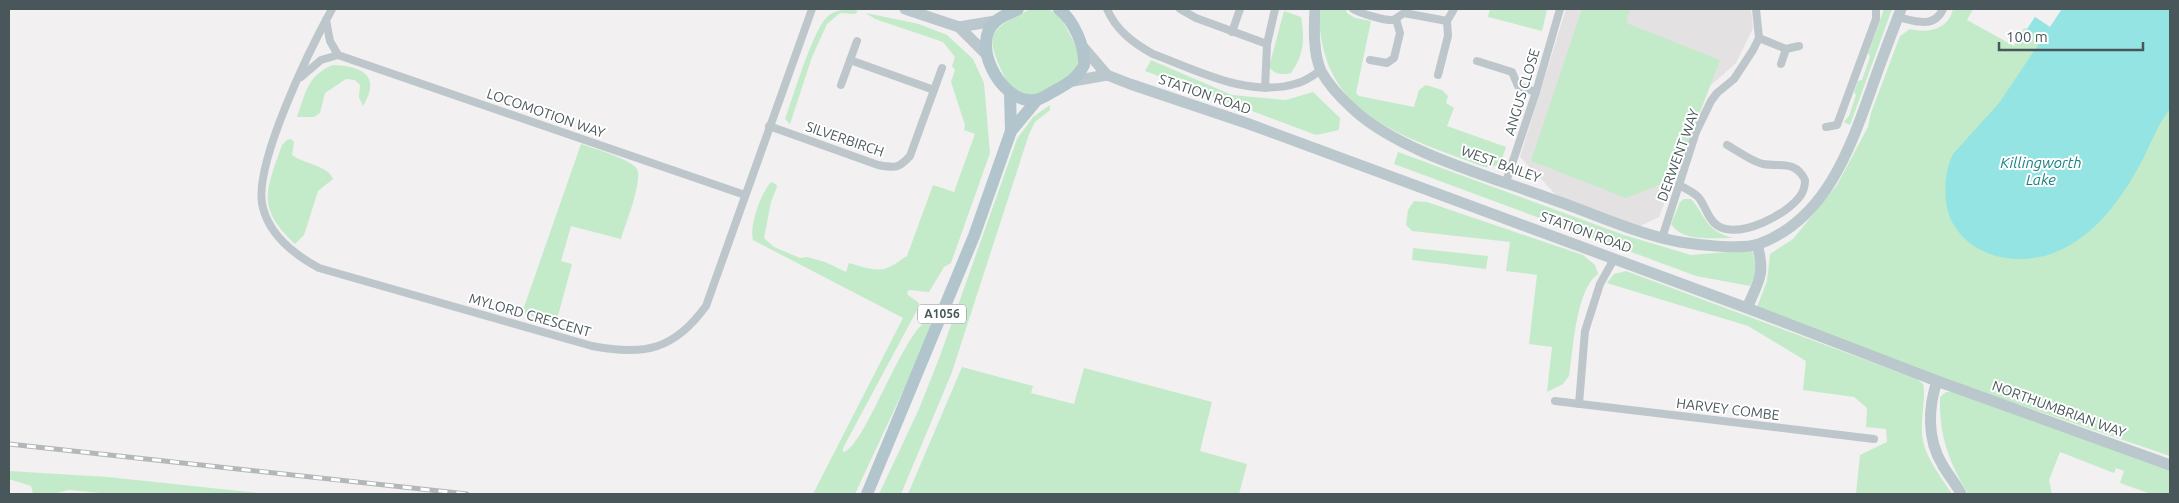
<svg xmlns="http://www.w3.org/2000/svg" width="2179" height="503" viewBox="0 0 2179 503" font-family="Ubuntu,sans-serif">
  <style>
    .education { fill: #e3e1e2 }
    .green { fill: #c3ebc9 }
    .water { fill: #94e4e3 }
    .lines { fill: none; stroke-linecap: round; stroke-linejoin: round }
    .street { stroke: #bdc7cb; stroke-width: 8 }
    .secondary { stroke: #bac7cc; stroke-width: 11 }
    .primary { stroke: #b2c5cc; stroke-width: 12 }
    .rail-casing { stroke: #b2b7b9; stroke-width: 5 }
    .rail { stroke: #fff; stroke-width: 3; stroke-dasharray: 9; stroke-linecap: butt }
    .labels { text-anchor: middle; stroke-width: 4; stroke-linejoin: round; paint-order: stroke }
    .shield { fill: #fff; stroke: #80898c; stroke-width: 1 }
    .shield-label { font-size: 12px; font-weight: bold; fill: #49575b }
    .street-label { font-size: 14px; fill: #49575b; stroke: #fff }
    .water-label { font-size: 15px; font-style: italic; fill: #188281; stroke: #fff }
  </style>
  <rect width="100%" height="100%" fill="#f2f0f0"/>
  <polygon class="education" points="1566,9 1751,9 1753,28 1736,63 1710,86 1659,217 1638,227 1557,196 1520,157"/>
  <g class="green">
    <path d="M851 9 858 11 855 14 840 13 827 24 812 57 790 124 785 119C793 97 812 33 826 18 834 10 841 10 851 9Z"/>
    <path d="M1031 9C1052 9 1057 9 1067 29 1072 39 1079 49 1078 61 1078 64 1075 72 1073 75 1068 80 1039 94 1031 95 1023 95 1010 87 1006 80 984 34 986 31 1031 9Z"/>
    <path d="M1321 9H1346L1347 13 1355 18 1371 21 1356 93 1359 96 1414 107 1419 90 1426 85 1442 90 1448 96 1446 103 1454 108 1447 126 1506 147C1501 161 1501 168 1484 167 1426 144 1347 125 1326 58 1321 41 1318 26 1321 9Z"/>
    <polygon points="1490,9 1550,9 1547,10 1542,31 1488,17"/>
    <polygon points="1582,9 1630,9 1626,23 1720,60 1674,179 1626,198 1531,161"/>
    <polygon points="1884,9 1892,9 1850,125 1844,122 1849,116 1856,95 1854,92 1858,81 1862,80 1870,57 1868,53"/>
    <path d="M1953 9H1973L1967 20 2014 46 2024 28 2027 29 2035 17 2050 27 2062 9H2170V456L1956 383 1757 307 1767 281 1770 254 1793 239 1837 185 1868 127 1871 113 1900 36 1910 29C1928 34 1949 29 1953 9Z"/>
    <path d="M1284 11 1301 17C1305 39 1304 55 1291 73 1283 75 1275 75 1269 67Z"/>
    <path d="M866 13 919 24 947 35 973 59 984 83 990 153 951 263 944 267 929 292 909 290 907 292 908 295 919 303 916 312 843 448V452C863 450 900 340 925 322H929L931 327 924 346 855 494H813L903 318 753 240C749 226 761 193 771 182L776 184 777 187 771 202 764 238 774 247 800 258 807 257 825 262 846 272 849 263C864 267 879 274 893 265 899 262 901 259 907 256L933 185 954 192 975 134 964 130 965 125 951 82 955 70 952 66 955 57 943 42 875 19Z"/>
    <polygon points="1151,60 1232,95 1286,100 1313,92 1340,118 1339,130 1316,135 1145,71"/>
    <path d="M333 65C361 66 382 75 363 106L359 97 360 85 355 80 346 79 325 93 320 113 314 117H297C306 92 307 76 333 65Z"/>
    <polygon points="1050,105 1050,110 1035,122 1029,134 952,372 901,494 879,494 919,409 940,356 1017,139 1033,117"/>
    <path d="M291 139 294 142 292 155C303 164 328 165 333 179L318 191 304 235 295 244C256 207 266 191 282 145L287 140Z"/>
    <path d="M581 144C592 148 631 159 637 169 643 181 625 225 621 239L571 226 561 261 572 264 556 323 522 313Z"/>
    <polygon points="1398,152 1624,235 1691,255 1752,250 1757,270 1750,286 1696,276 1394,164"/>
    <path d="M1684 199H1691C1707 217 1704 230 1733 238 1712 237 1684 243 1671 224L1680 202Z"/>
    <path d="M1414 201 1427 202 1583 255 1595 265 1598 274C1576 289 1573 350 1569 376L1563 384 1547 392 1552 347 1529 344 1537 275 1506 271 1510 242 1412 231 1406 225 1408 210Z"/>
    <polygon points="1413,248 1488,256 1486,269 1412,260"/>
    <path d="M1626 271 1917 379C1919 381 1921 382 1923 384 1926 389 1921 422 1922 431 1922 454 1940 475 1952 494H1856L1860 455 1887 442 1886 429 1866 427 1867 408 1854 397 1803 390 1806 361 1748 326 1607 283 1614 274Z"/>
    <polygon points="962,367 1033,386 1031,393 1074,404 1084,368 1212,402 1200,451 1247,464 1239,494 908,494"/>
    <path d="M1946 392H1952L2170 470V494H2151L2120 483 2124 471 2116 468 2114 473 2060 452 2049 480 2052 494H1968C1949 461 1939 437 1940 397Z"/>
    <polygon points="9,471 108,477 269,494 111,494 69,490 52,494 33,494 31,486 9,479"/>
  </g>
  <path class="water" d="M2062 9H2170V109C2158 124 2152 141 2143 159 2118 207 2078 261 2016 259 1992 258 1969 248 1955 227 1942 209 1943 173 1953 154L1999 103 2042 39 2027 29 2035 17 2050 27Z"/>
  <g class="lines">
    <g class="street">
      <path d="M332 9C311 47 251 168 263 208 270 235 295 255 319 268L592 346C645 356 674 350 706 306L812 9"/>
      <path d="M1107 9C1116 30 1133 43 1153 54 1197 70 1249 99 1298 83 1306 81 1314 75 1321 70"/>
      <polyline points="1180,9 1196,18 1267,44"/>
      <path d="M1353 9C1359 13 1386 21 1393 20 1397 19 1400 15 1404 13L1447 21"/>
      <path d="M1898 17C1915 21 1934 29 1943 9"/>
      <polyline points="326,20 330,41 338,55"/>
      <polyline points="1232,32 1240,9"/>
      <polyline points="1759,38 1786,49 1799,46"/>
      <polyline points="850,60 934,90"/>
      <polyline points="1370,60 1387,63 1394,58 1400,33 1396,19"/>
      <polyline points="1477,61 1512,72 1518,86 1536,92"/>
      <polyline points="1781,64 1786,49"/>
      <polyline points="1438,75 1448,36 1447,21 1454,9"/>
      <polyline points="301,77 321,60 338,55 745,195"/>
      <polyline points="841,85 857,41"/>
      <polyline points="1265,88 1267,44 1275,9"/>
      <path d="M769 126 878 165C895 168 898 169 910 156L942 68"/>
      <polyline points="1826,127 1837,125 1876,19 1876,9"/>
      <polyline points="1506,182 1536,92 1560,9"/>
      <path d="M1679 185C1686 189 1694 192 1699 198 1706 207 1708 220 1718 226 1741 239 1788 214 1801 195 1804 190 1805 186 1805 180 1795 160 1781 167 1763 164 1752 162 1738 151 1727 145"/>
      <polyline points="1662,238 1696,132 1711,101 1717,93 1734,79 1753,50 1759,38 1756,9"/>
      <polyline points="1555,401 1874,439"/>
      <polyline points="1579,404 1585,331 1600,284 1614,259"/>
    </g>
    <g class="secondary">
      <polyline points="905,9 959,27 986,54"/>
      <path d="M1315 9C1314 28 1313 53 1321 71 1328 84 1342 99 1353 109 1400 153 1493 177 1554 200 1595 214 1637 234 1680 242 1698 245 1742 250 1759 244 1826 219 1850 149 1872 87 1881 61 1891 35 1901 9"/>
      <polyline points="959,27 995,21"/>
      <polyline points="1083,47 1107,75 1130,84 1249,124 1747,308 1937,381 2170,465"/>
      <polyline points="1073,81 1107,75"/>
      <path d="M1747 308C1758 282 1766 274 1757 245"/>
      <path d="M1937 381C1928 408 1927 439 1942 464 1948 475 1956 484 1961 494"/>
    </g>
    <g class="primary">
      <path d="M1018 9C1011 13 1001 16 995 22 971 44 999 97 1028 100 1038 102 1047 95 1056 90 1069 83 1077 78 1084 65 1085 46 1074 21 1059 9"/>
      <polyline points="1010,93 1011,131"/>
      <polyline points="867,494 974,236 1011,131 1037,100"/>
    </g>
    <g class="rail-casing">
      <polyline id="rail" points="9,444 467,494"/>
    </g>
    <use href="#rail" class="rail"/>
  </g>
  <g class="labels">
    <rect class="shield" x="918" y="304.5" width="48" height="19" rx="4"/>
    <g class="shield-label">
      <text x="942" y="318">A1056</text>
    </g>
    <g class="street-label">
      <text transform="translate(1522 92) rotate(-73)" y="5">ANGUS CLOSE</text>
      <text transform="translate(1205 94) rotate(19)" y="5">STATION ROAD</text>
      <text transform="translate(546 113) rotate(19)" y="5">LOCOMOTION WAY</text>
      <text transform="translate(845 139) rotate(19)" y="5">SILVERBIRCH</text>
      <text transform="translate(1678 155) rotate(-70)" y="5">DERWENT WAY</text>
      <text transform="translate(1501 164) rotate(20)" y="5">WEST BAILEY</text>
      <text transform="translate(1586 232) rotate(20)" y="5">STATION ROAD</text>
      <text transform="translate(530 315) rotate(16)" y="5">MYLORD CRESCENT</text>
      <text transform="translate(1728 409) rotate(7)" y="5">HARVEY COMBE</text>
      <text transform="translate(2059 409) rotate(20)" y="5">NORTHUMBRIAN WAY</text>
    </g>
    <g class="water-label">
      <text x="2041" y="168">Killingworth<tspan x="2041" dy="17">Lake</tspan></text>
    </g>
  </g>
  <rect width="2179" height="503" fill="none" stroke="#49575b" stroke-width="20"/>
  <path d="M1999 42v8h144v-8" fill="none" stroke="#49575b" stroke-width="2.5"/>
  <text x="2006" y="42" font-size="15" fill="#49575b" stroke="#ffffff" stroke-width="4" paint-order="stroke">100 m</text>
</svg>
